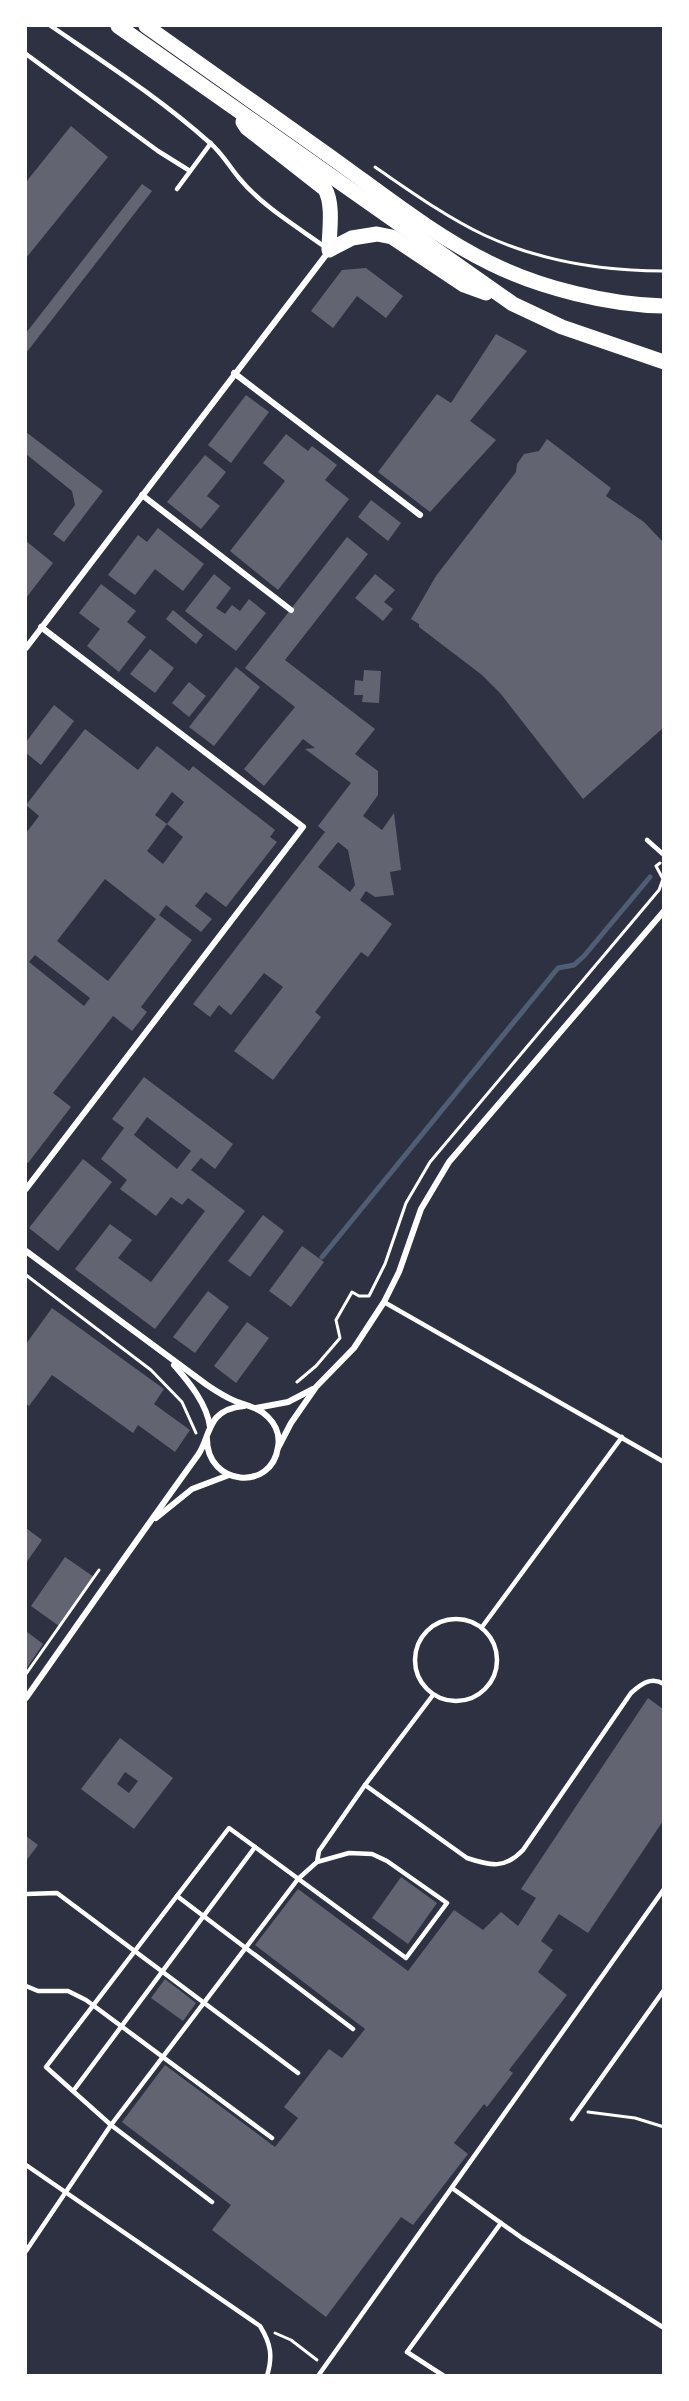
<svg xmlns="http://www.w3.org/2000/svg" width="689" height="2401" viewBox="0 0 689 2401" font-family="Lora,serif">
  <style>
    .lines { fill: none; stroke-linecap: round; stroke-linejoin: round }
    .stream { stroke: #4f5d75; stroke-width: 5 }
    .building { fill: #626471; fill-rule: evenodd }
    .path { stroke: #fff; stroke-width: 3 }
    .service { stroke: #fff; stroke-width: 4.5 }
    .minor { stroke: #fff; stroke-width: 6 }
    .primary { stroke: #fff; stroke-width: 15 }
  </style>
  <rect width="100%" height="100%" fill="#2d3142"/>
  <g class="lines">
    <polyline class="stream" points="322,1257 558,968 574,965 584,956 650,877"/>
  </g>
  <g class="building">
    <polygon points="71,126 108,157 26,258 26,182"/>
    <polygon points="142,184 152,191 26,353 26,333"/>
    <polygon points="366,268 403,296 386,318 357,296 333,328 311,311 342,270"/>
    <polygon points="496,334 527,351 470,421 496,440 430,512 378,472 437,394 451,403"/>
    <polygon points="246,395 269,412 231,463 208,445"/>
    <polygon points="26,432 103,491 64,542 53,534 75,505 72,491 26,454"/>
    <polygon points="286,434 308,451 312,446 337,465 325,480 349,499 278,590 230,551 285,481 263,463"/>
    <polygon points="547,439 611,488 606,496 644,522 663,542 663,728 583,799 500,693 482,675 419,627 419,624 411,619 436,576 516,472 517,464 524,454 539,451"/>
    <polygon points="205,455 226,472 207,496 220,506 201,529 167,502"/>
    <polygon points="371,500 401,523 388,541 358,517"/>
    <polygon points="158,528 204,564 183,591 155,569 135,595 108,575 138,535 147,542"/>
    <path d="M347 537 368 554 285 660 375 729 355 754 378 771V795L363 816 382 830 394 813 401 870 390 872 394 895 375 897 366 891 360 900 392 924 368 957 361 952 315 1012 321 1017 273 1080 234 1051 283 987 264 973 231 1015 219 1005 210 1017 193 1004 325 832 318 826 351 783 305 749 315 748 303 739 264 786 244 769 295 707 245 668ZM338 842 348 850 355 885 350 892 318 867Z"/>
    <polygon points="26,541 53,563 26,598"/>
    <polygon points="214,574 231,588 216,608 225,614 232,605 240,611 249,599 266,613 236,651 185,611"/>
    <polygon points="375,574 395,590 384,602 393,609 383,621 355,598"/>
    <polygon points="101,584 136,611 127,622 146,637 119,672 87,646 100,629 79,613"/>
    <polygon points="173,610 203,635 196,644 166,619"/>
    <polygon points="150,649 174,668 155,693 130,674"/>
    <polygon points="236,667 260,687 214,746 189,727"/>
    <polygon points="364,670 381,671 379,703 362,702 363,695 354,695 355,680 363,681"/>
    <polygon points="189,682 206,696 189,717 172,703"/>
    <polygon points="54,705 74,721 41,765 26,753 26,742"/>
    <path d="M85 729 138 770 157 746 189 771 193 766 275 830 270 837 277 842 226 907 206 892 195 906 212 919 201 932 166 905 159 915 192 940 141 1007 147 1012 132 1031 113 1016 53 1093 71 1107 28 1163 26 1162V833L39 816 26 805ZM172 792 184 802 167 824 155 815ZM167 824 183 837 163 864 147 851ZM105 879 156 919 108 981 57 941ZM35 955 90 998 84 1006 29 962Z"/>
    <path d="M144 1077 233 1144 215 1169 201 1158 191 1170 245 1211 155 1329 75 1269 110 1224 132 1240 118 1258 151 1282 205 1211 188 1198 182 1205 171 1197 156 1216 120 1189 127 1180 101 1159 124 1128 112 1119ZM147 1117 191 1151 177 1169 134 1135Z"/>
    <polygon points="83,1159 112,1182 58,1251 29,1228"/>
    <polygon points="263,1215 284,1231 250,1277 228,1261"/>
    <polygon points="302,1246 324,1262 291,1307 269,1291"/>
    <polygon points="208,1291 229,1307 195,1353 173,1337"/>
    <polygon points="52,1308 164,1389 154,1404 190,1430 175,1452 138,1425 133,1433 52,1375 29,1406 26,1404 26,1344"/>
    <polygon points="247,1322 269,1338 236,1383 214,1366"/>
    <polygon points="26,1528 42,1540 26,1563"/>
    <polygon points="65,1557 94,1577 59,1626 31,1606"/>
    <polygon points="26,1631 43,1644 26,1669"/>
    <polygon points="648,1698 663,1709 663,1821 588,1933 559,1914 541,1941 553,1950 538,1972 567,1995 509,2070 513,2073 487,2107 484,2104 454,2143 468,2154 413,2225 401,2217 326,2317 212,2230 231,2205 122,2122 165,2065 275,2147 298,2118 284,2107 329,2049 342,2058 365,2029 255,1945 298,1889 408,1971 454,1910 483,1930 501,1912 518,1926 536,1898 521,1889"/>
    <path d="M120 1738 173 1778 134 1829 81 1789ZM125 1772 138 1781 129 1793 117 1784Z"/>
    <polygon points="26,1836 38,1845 26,1861"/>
    <polygon points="401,1877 437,1903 408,1944 372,1918"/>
    <polygon points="165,1979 196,2003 183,2021 151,1998"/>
  </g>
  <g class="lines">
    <g class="path">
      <path d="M375 167C410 191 446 217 484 235 540 261 603 271 664 271"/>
      <polyline points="26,1275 151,1370 182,1402 196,1433"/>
      <polyline points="297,1382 316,1366 340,1338 336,1320 352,1292 359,1296 369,1296 385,1264 406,1203 430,1162 659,890 663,879 656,866 660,863"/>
      <polyline points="26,1674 99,1570"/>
      <polyline points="588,2112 635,2118 664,2127"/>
      <polyline points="275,2333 291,2340 317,2360"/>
    </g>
    <g class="service">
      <path d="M51 26C105 63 161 99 210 143 222 153 229 166 239 178 262 206 296 226 325 247"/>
      <polyline points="26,54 158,151 190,171"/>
      <polyline points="177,189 211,143"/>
      <polyline points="647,840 664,855"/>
      <polyline points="384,1302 664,1462"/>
      <circle cx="456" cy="1660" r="41"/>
      <polyline points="482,1627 622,1437"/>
      <path d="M365 1785 467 1858C491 1866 505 1869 523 1850L631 1693C641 1684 651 1676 664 1684"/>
      <polyline points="317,1862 319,1851 365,1785 433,1695"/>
      <polyline points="26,1894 57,1893 298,2073"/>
      <polyline points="177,1896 353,2029"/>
      <polyline points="26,1986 38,1991 68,1991 86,2000 272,2138"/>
      <polyline points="572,2119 664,1990"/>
      <path d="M26 2165 260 2326C271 2344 273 2356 267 2376"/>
      <polyline points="452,2188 522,2238 664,2328"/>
      <polyline points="212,2202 111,2125 46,2067 229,1828 255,1847"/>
      <polyline points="26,2251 111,2125 298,1879 317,1862 349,1853 372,1854 387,1861 447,1903 406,1958 255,1847 74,2090"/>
      <polyline points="318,2376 664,1889"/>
      <polyline points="444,2376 407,2352 501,2223"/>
    </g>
    <g class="minor">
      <polyline points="234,373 420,515"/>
      <polyline points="142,495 291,610"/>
      <polyline points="26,648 329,251"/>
      <polyline points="26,1189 303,827 41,627"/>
      <path d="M26 1251 207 1385C216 1391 225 1397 235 1401 247 1406 260 1408 268 1417 276 1425 280 1436 278 1447 272 1492 207 1486 207 1439"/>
      <path d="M174 1365C189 1382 207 1404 210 1427"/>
      <polyline points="256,1408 288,1402 313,1389"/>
      <polyline points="278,1448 291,1423 316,1387 354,1348 384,1302 399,1272 421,1209 449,1162 664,911"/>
      <polyline points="156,1518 192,1489 229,1475"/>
      <path d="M26 1698C83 1617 140 1535 198 1455 206 1444 207 1429 216 1418 223 1410 233 1407 244 1406"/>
    </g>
    <g class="primary">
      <polyline points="118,26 513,304 562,327 664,362"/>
      <path d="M146 26C207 69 267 112 328 155 380 192 434 236 492 264 541 288 609 305 664 306"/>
      <path d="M243 122 247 128 325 189C334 205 329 232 329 250L352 238 377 234 392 237 464 285 486 293"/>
    </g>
  </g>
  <rect width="689" height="2401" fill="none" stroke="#ffffff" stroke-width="54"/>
</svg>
